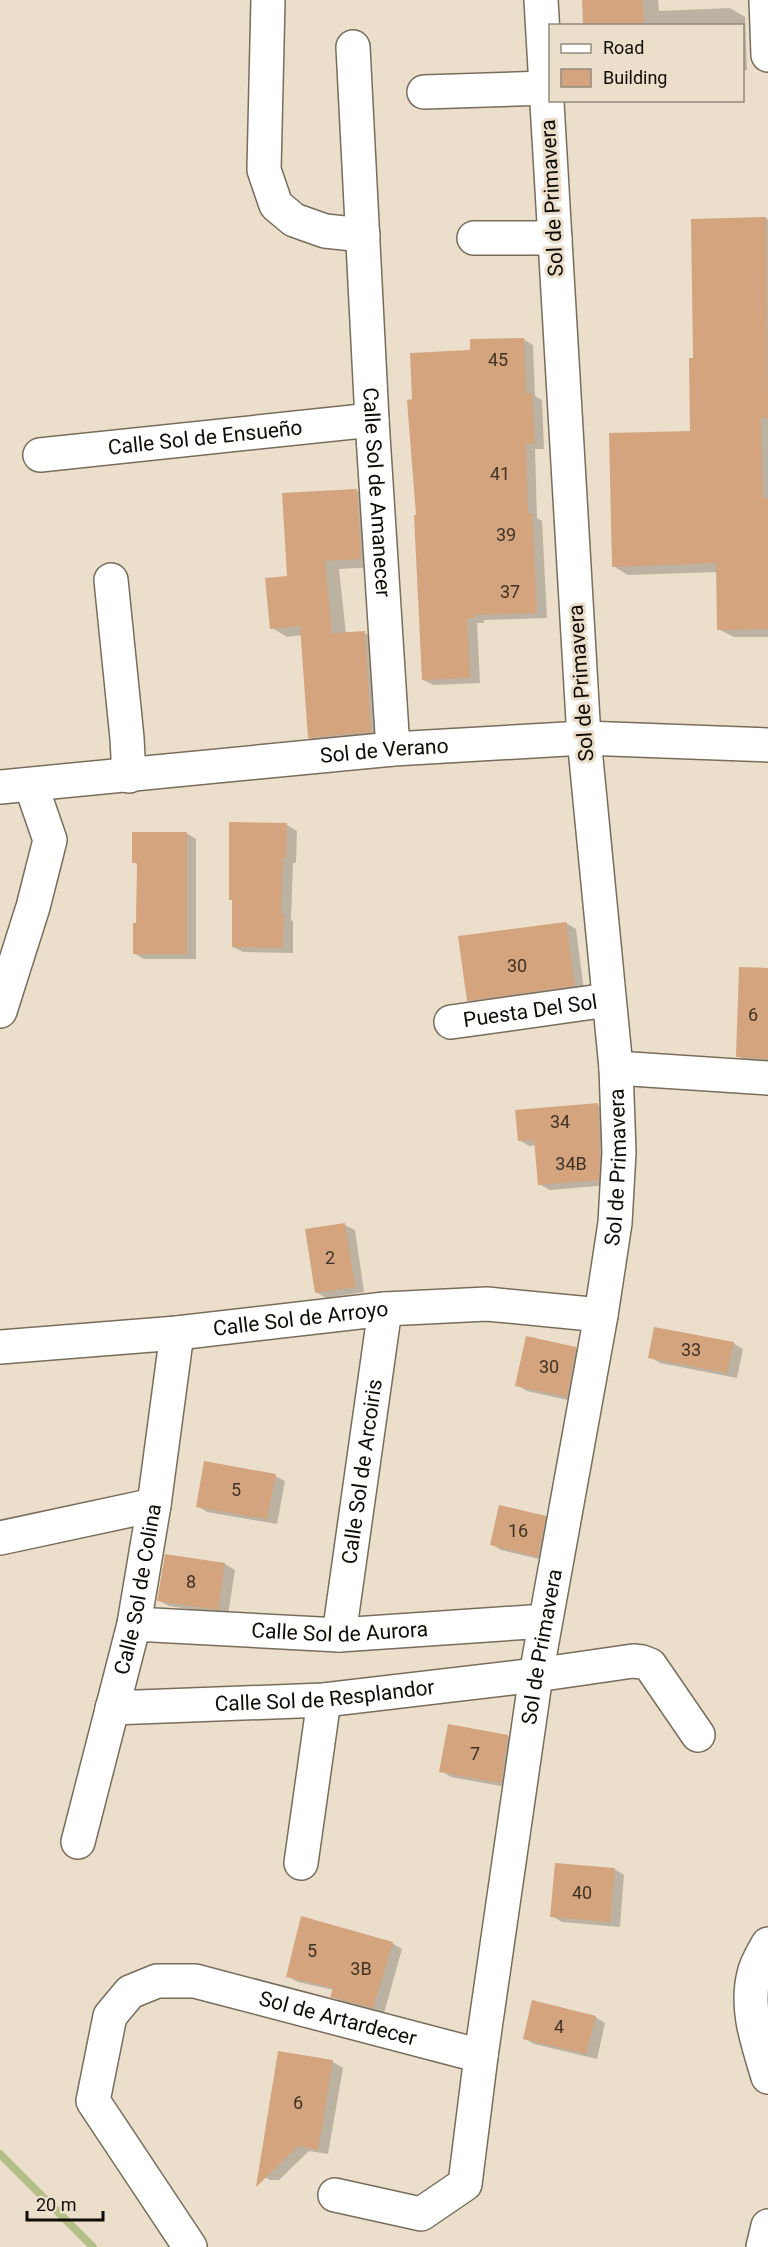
<svg xmlns="http://www.w3.org/2000/svg" width="768" height="2247" viewBox="0 0 768 2247" font-family="Roboto,sans-serif">
  <style>
    .shadow { fill: #0003 }
    .lines { fill: none; stroke-linecap: round; stroke-linejoin: round }
    .stream { stroke: #b4bf88; stroke-width: 8 }
    .building { fill: #d3a47e }
    .minor-casing { stroke: #786d5b; stroke-width: 36 }
    .minor { stroke: #fff; stroke-width: 33 }
    .labels { text-anchor: middle; stroke-width: 6; stroke-linejoin: round; paint-order: stroke }
    .number-label { font-size: 18px; fill: #413224 }
    .street-label { font-size: 21px; fill: #100c06; stroke: #ebdfcb }
  </style>
  <rect width="100%" height="100%" fill="#ebdfcb"/>
  <g class="shadow">
    <polygon points="583,0 658,0 659,11 730,8 745,17 747,70 742,70 742,26 584,26"/>
    <polygon points="766,218 768,220 768,637 734,637 718,629 718,572 628,575 613,566 692,433 695,359"/>
    <polygon points="523,339 533,345 535,396 542,400 544,449 535,449 537,518 542,521 547,618 484,620 484,623 477,623 480,683 433,685 423,680 414,401 472,351"/>
    <polygon points="357,491 372,500 376,567 339,569 346,634 365,633 380,642 386,740 324,746 309,738 302,635 287,637 272,628 289,577"/>
    <polygon points="287,825 297,831 296,863 293,863 291,920 293,921 293,953 243,952 233,947"/>
    <polygon points="186,833 196,839 196,959 144,959 134,953 138,924 139,865 133,862"/>
    <polygon points="566,923 576,929 584,991 479,1006 469,1000"/>
    <polygon points="768,969 768,1063 748,1062 738,1056"/>
    <polygon points="598,1105 608,1110 608,1185 550,1190 539,1184 536,1145 529,1146 519,1140 517,1111"/>
    <polygon points="345,1225 355,1230 364,1292 326,1298 316,1292"/>
    <polygon points="733,1343 743,1349 737,1378 660,1363 650,1357"/>
    <polygon points="576,1348 586,1354 577,1402 527,1391 517,1385"/>
    <polygon points="275,1476 285,1481 277,1524 207,1512 197,1506"/>
    <polygon points="545,1517 555,1523 548,1561 501,1550 491,1544"/>
    <polygon points="166,1555 225,1564 235,1570 228,1615 169,1606 158,1600"/>
    <polygon points="449,1726 508,1736 518,1742 511,1788 451,1777 441,1771"/>
    <polygon points="614,1869 624,1875 620,1927 562,1922 552,1916"/>
    <polygon points="392,1943 402,1949 384,2013 342,2002 332,1996 334,1990 298,1982 288,1976"/>
    <polygon points="595,2017 605,2023 597,2059 534,2044 524,2038"/>
    <polygon points="280,2053 333,2062 343,2068 328,2154 309,2151 279,2180 270,2180 260,2174"/>
  </g>
  <g class="lines">
    <polyline class="stream" points="0,2154 93,2247"/>
  </g>
  <g class="building">
    <polygon points="582,0 643,0 644,26 583,26"/>
    <polygon points="766,217 768,418 761,418 763,498 768,498 768,629 717,630 716,563 612,567 609,433 690,431 689,358 693,358 691,219"/>
    <polygon points="524,338 526,393 532,393 535,444 526,444 528,513 532,513 537,613 474,615 475,618 467,618 470,678 422,680 414,515 416,515 407,400 412,399 410,353 470,350 470,339"/>
    <polygon points="357,489 361,559 325,561 332,633 365,631 371,732 308,738 300,626 270,629 265,578 287,576 282,493"/>
    <polygon points="229,822 287,823 286,858 283,858 281,914 284,914 283,948 232,947 232,900 229,900"/>
    <polygon points="132,832 187,832 187,954 133,954 133,923 136,923 137,863 132,863"/>
    <polygon points="566,922 575,986 467,1001 458,936"/>
    <polygon points="739,967 768,968 768,1059 736,1057"/>
    <polygon points="598,1103 600,1152 599,1180 538,1185 534,1140 518,1141 515,1110"/>
    <polygon points="345,1223 355,1287 315,1293 305,1229"/>
    <polygon points="654,1327 734,1342 727,1373 648,1358"/>
    <polygon points="526,1336 576,1347 567,1397 515,1386"/>
    <polygon points="204,1461 276,1474 267,1519 196,1507"/>
    <polygon points="499,1505 546,1516 538,1557 490,1545"/>
    <polygon points="165,1554 225,1563 218,1610 157,1601"/>
    <polygon points="448,1724 508,1735 501,1783 439,1772"/>
    <polygon points="555,1863 615,1868 610,1922 550,1917"/>
    <polygon points="301,1916 393,1942 373,2008 330,1997 333,1988 286,1977"/>
    <polygon points="532,2000 596,2016 586,2054 523,2039"/>
    <polygon points="278,2051 333,2060 318,2150 298,2146 256,2187"/>
  </g>
  <g class="lines">
    <g class="minor-casing">
      <g id="minor">
        <polyline points="268,0 264,170 276,205 294,220 325,231 363,235"/>
        <polyline points="766,0 768,55"/>
        <path id="s1" d="M353 47 372 420 393 749"/>
        <polyline points="424,92 546,88"/>
        <polyline points="474,238 555,238"/>
        <path id="s2" d="M40 455 372 420"/>
        <polyline points="111,580 127,738 129,776"/>
        <path id="s3" d="M0 787 393 749 584 738 768 745"/>
        <polyline points="0,1011 33,907 50,840 31,785"/>
        <path id="s4" d="M451 1022 608 1000"/>
        <polyline points="616,1068 768,1078"/>
        <path id="s5" d="M0 1347 177 1333 385 1309 487 1304 601 1315"/>
        <polyline points="0,1538 154,1505"/>
        <path id="s6" d="M134 1624 339 1635 545 1621"/>
        <path id="s7" d="M339 1635 385 1309"/>
        <path id="s8" d="M112 1708 324 1700 536 1675 633 1661 642 1662 650 1665 698 1735"/>
        <path id="s9" d="M78 1842 134 1624 154 1505 177 1333"/>
        <polyline points="301,1863 324,1700"/>
        <path d="M768 1944C763 1953 756 1964 754 1974 745 2009 758 2043 768 2077"/>
        <path id="s10" d="M335 2195 421 2214 465 2184 481 2056 536 1675 601 1315 615 1223 619 1152 616 1068 584 738 541 0"/>
        <path id="s11" d="M190 2247 93 2101 110 2016 130 1992 157 1981H195L481 2056"/>
        <polyline points="763,2247 768,2226"/>
      </g>
    </g>
    <use href="#minor" class="minor"/>
  </g>
  <g class="labels">
    <g class="number-label">
      <text x="498" y="366">45</text>
      <text x="500" y="480">41</text>
      <text x="506" y="541">39</text>
      <text x="510" y="598">37</text>
      <text x="517" y="972">30</text>
      <text x="753" y="1021">6</text>
      <text x="560" y="1128">34</text>
      <text x="571" y="1170">34B</text>
      <text x="330" y="1264">2</text>
      <text x="691" y="1356">33</text>
      <text x="549" y="1373">30</text>
      <text x="236" y="1496">5</text>
      <text x="518" y="1537">16</text>
      <text x="191" y="1588">8</text>
      <text x="475" y="1760">7</text>
      <text x="582" y="1899">40</text>
      <text x="312" y="1957">5</text>
      <text x="361" y="1975">3B</text>
      <text x="559" y="2033">4</text>
      <text x="298" y="2109">6</text>
    </g>
    <g class="street-label">
      <text transform="translate(552 198) rotate(-93)" y="7">Sol de Primavera</text>
      <text dy="7" stroke="none"><textPath href="#s2" startOffset="166">Calle Sol de Ensueño</textPath></text>
      <text dy="7" stroke="none"><textPath href="#s1" startOffset="446">Calle Sol de Amanecer</textPath></text>
      <text transform="translate(581 683) rotate(-94)" y="7">Sol de Primavera</text>
      <text dy="7" stroke="none"><textPath href="#s3" startOffset="386">Sol de Verano</textPath></text>
      <text dy="7" stroke="none"><textPath href="#s4" startOffset="80">Puesta Del Sol</textPath></text>
      <text dy="7" stroke="none"><textPath href="#s10" startOffset="1170">Sol de Primavera</textPath></text>
      <text dy="7" stroke="none"><textPath href="#s5" startOffset="302">Calle Sol de Arroyo</textPath></text>
      <text dy="7" stroke="none"><textPath href="#s7" startOffset="165">Calle Sol de Arcoiris</textPath></text>
      <text dy="7" stroke="none"><textPath href="#s9" startOffset="260">Calle Sol de Colina</textPath></text>
      <text dy="7" stroke="none"><textPath href="#s6" startOffset="206">Calle Sol de Aurora</textPath></text>
      <text dy="7" stroke="none"><textPath href="#s10" startOffset="684">Sol de Primavera</textPath></text>
      <text dy="7" stroke="none"><textPath href="#s8" startOffset="213">Calle Sol de Resplandor</textPath></text>
      <text dy="7" stroke="none"><textPath href="#s11" startOffset="508">Sol de Artardecer</textPath></text>
    </g>
  </g>
  <rect x="549" y="24" width="195" height="78" fill="#ebdfcb" stroke="#938b7c" stroke-width="1.5"/>
  <rect x="561" y="44" width="30" height="9" fill="#ffffff" stroke="#938b7c" stroke-width="1.5"/>
  <text x="603" y="54" font-size="18" fill="#100c06">Road</text>
  <rect x="561" y="69" width="30" height="18" fill="#d3a47e" stroke="#938b7c" stroke-width="1.5"/>
  <text x="603" y="84" font-size="18" fill="#100c06">Building</text>
  <path d="M27 2211v9h76v-9" fill="none" stroke="#100c06" stroke-width="3"/>
  <text x="36" y="2211" font-size="18" fill="#100c06" stroke="#ebdfcb" stroke-width="4.5" paint-order="stroke">20 m</text>
</svg>
